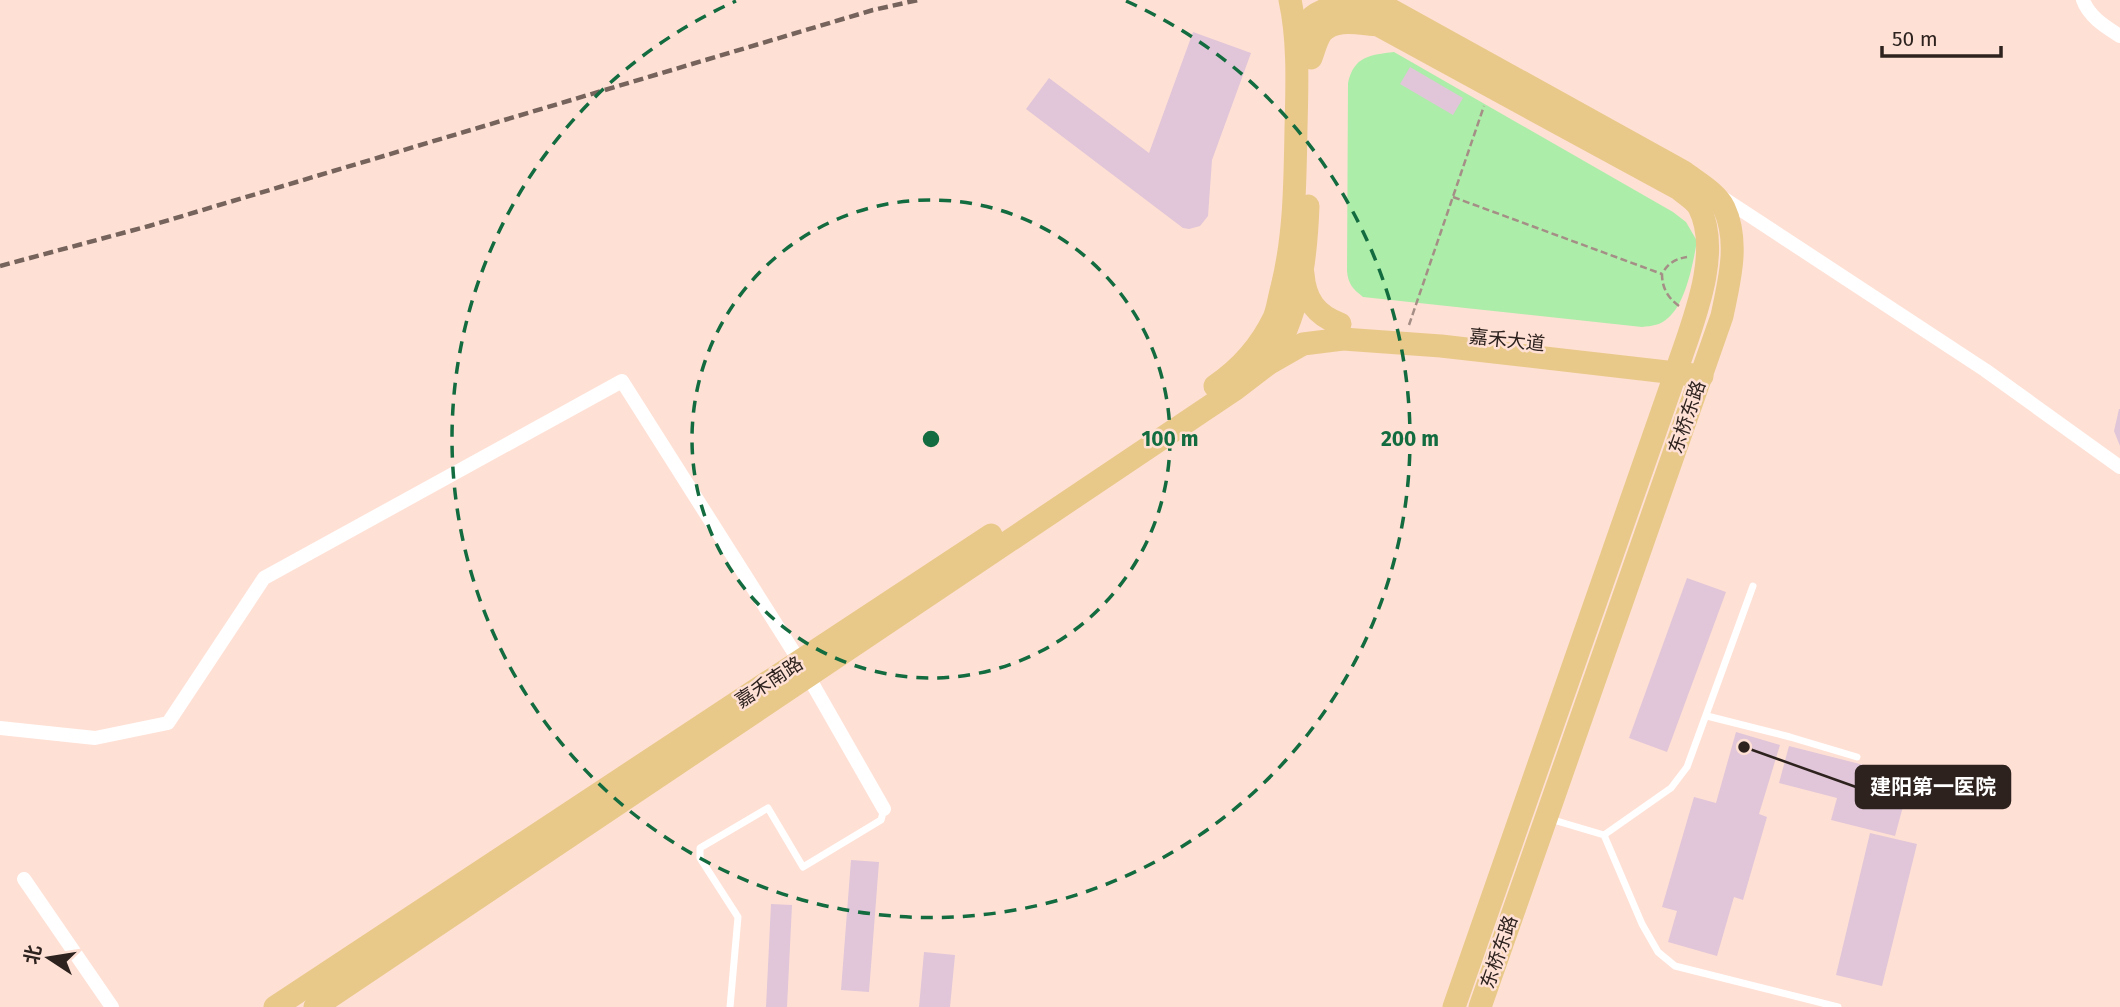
<svg xmlns="http://www.w3.org/2000/svg" width="2120" height="1007" font-family="'Fira Sans','Noto Sans SC',sans-serif">
	<style>
		.green { fill: #adedaa }
		.building { fill: #e0c6d8 }
		.lines { fill: none; stroke-linecap: round; stroke-linejoin: round }
		.path { stroke: #a48e86; stroke-width: 2.5; stroke-dasharray: 7 3.5; stroke-linecap: butt }
		.service { stroke: #fff; stroke-width: 7 }
		.minor { stroke: #fff; stroke-width: 14 }
		.primary { stroke: #e9c98a; stroke-width: 23 }
		.rail { stroke: #75635c; stroke-width: 4.5; stroke-dasharray: 10 5; stroke-linecap: butt }
		.ring { fill: none; stroke: #136c3f; stroke-width: 3.5; stroke-dasharray: 12 9 }
		.labels { text-anchor: middle; dominant-baseline: central; stroke-width: 5; stroke-linejoin: round; paint-order: stroke }
		.street-label { font-size: 19px; fill: #2d221e; stroke: #ffe0d5 }
		.centre { fill: #136c3f; stroke: #ffe0d5; stroke-width: 3.5 }
		.ring-label { font-size: 21px; text-anchor: middle; font-weight: bold; fill: #136c3f; stroke: #ffe0d5; stroke-width: 5; stroke-linejoin: round; paint-order: stroke }
		.leader { fill: none; stroke: #2d221e; stroke-width: 2.5 }
		.callout-dot { fill: #2d221e; stroke: #ffe0d5; stroke-width: 2.5 }
		.callout { fill: #2d221e; stroke: #2d221e; stroke-width: 2.5 }
		.callout-label { font-size: 21px; text-anchor: middle; font-weight: bold; fill: #fff }
	</style>
	<rect width="100%" height="100%" fill="#ffe0d5"/>
	<path class="green" d="M 1394,52 L 1673,212 L 1686,222 L 1697,241 C 1693,263 1686,303 1668,318 C 1661,325 1652,326 1642,327 L 1363,297 C 1353,289 1348,284 1347,271 L 1348,83 C 1354,56 1370,55 1394,52 Z"/>
	<g class="building">
		<path d="M 1193,32 L 1251,53 L 1212,160 L 1208,216 L 1200,226 L 1189,229 L 1183,228 L 1026,109 L 1049,78 L 1149,153 Z"/>
		<path d="M 1410,67 L 1463,98 L 1453,115 L 1400,84 Z"/>
		<path d="M 2119,409 L 2120,409 L 2120,446 L 2114,431 Z"/>
		<path d="M 1687,578 L 1726,592 L 1667,752 L 1629,738 Z"/>
		<path d="M 1736,732 L 1780,745 L 1759,814 L 1767,817 L 1743,900 L 1734,897 L 1717,956 L 1668,942 L 1677,911 L 1662,907 L 1694,797 L 1716,803 Z"/>
		<path d="M 1789,746 L 1911,777 L 1895,836 L 1831,820 L 1837,798 L 1779,783 Z"/>
		<path d="M 1870,833 L 1917,844 L 1882,986 L 1836,975 Z"/>
		<path d="M 851,860 L 879,862 L 869,992 L 841,990 Z"/>
		<path d="M 771,904 L 792,905 L 787,1007 L 766,1007 Z"/>
		<path d="M 924,952 L 955,955 L 950,1007 L 919,1007 Z"/>
	</g>
	<g class="lines">
		<g class="path">
			<path d="M 1453,197 L 1662,274"/>
			<path d="M 1679,306 C 1668,298 1662,288 1662,274 C 1668,263 1675,259 1687,257"/>
			<path d="M 1409,325 L 1484,106"/>
		</g>
		<g class="service">
			<path d="M 1707,716 L 1790,737 L 1857,757"/>
			<path d="M 1550,819 L 1604,835 L 1642,924 L 1658,952 L 1675,966 L 1838,1007"/>
			<path d="M 1604,835 L 1671,788 L 1687,767 L 1753,586"/>
			<path d="M 730,1007 L 738,917 L 700,858 L 700,848 L 768,808 L 803,867 L 881,820 L 884,809"/>
		</g>
		<g class="minor">
			<path d="M 2083,0 C 2089,17 2106,27 2120,36"/>
			<path d="M 1720,196 L 1985,370 L 2120,467"/>
			<path d="M 0,728 L 95,738 L 168,723 L 264,578 L 622,381 L 800,662 L 884,809"/>
			<path d="M 24,879 L 112,1007"/>
		</g>
		<g class="primary">
			<path d="M 1373,0 L 1684,172 C 1697,182 1717,193 1724,208 C 1740,242 1729,282 1722,316 L 1480,1007"/>
			<path d="M 1297,48 C 1299,41 1300,32 1303,27 C 1321,0 1359,5 1386,7"/>
			<path d="M 1311,58 C 1314,50 1317,38 1322,32 C 1336,17 1360,24 1378,25 L 1679,189 C 1685,194 1695,200 1699,207 C 1723,254 1691,326 1676,372 L 1454,1007"/>
			<path d="M 1303,274 C 1305,300 1316,315 1340,324"/>
			<path d="M 1268,364 C 1299,317 1306,261 1308,206"/>
			<path d="M 1215,386 C 1240,369 1261,345 1274,318 C 1278,309 1279,297 1282,287 C 1295,235 1295,181 1296,128 C 1297,86 1299,41 1290,0"/>
			<path d="M 275,1007 L 991,535"/>
			<path d="M 315,1007 L 1234,390 L 1268,364 L 1303,344 L 1343,339 L 1441,346 L 1702,376"/>
		</g>
		<path class="rail" d="M 0,266 L 149,226 L 873,10 L 918,0"/>
	</g>
	<g class="ring">
		<circle cx="931" cy="439" r="239"/>
		<path d="M1126 1A479 479 0 1 1 736 1"/>
	</g>
	<g class="labels">
		<g class="street-label">
			<text transform="translate(1507 340) rotate(6)">嘉禾大道</text>
			<text transform="translate(1687 417) rotate(-71)">东桥东路</text>
			<text transform="translate(769 682) rotate(-33)">嘉禾南路</text>
			<text transform="translate(1499 952) rotate(-71)">东桥东路</text>
		</g>
	</g>
	<circle cx="931" cy="439" r="10" class="centre"/>
	<g class="ring-label">
		<text x="1170" y="446">100 m</text>
		<text x="1410" y="446">200 m</text>
	</g>
	<path class="leader" d="M1744 747L1856 787"/>
	<circle class="callout-dot" cx="1744" cy="747" r="7"/>
	<rect class="callout" x="1856" y="766" width="154" height="42" rx="7"/>
	<g class="callout-label">
		<text x="1933" y="794">建阳第一医院</text>
	</g>
	<g transform="translate(49 958) rotate(282)" stroke="#ffe0d5" stroke-width="5" paint-order="stroke">
	<path d="M0-5L12 26L0 18L-12 26Z" fill="#2d221e"/>
	<text y="-10" font-size="19" font-weight="bold" text-anchor="middle" fill="#2d221e">北</text>
	</g>
	<path d="M1882 46v10h119v-10" fill="none" stroke="#2d221e" stroke-width="3.5"/>
	<text x="1892" y="46" font-size="21" fill="#2d221e" stroke="#ffe0d5" stroke-width="5" paint-order="stroke">50 m</text>
</svg>
